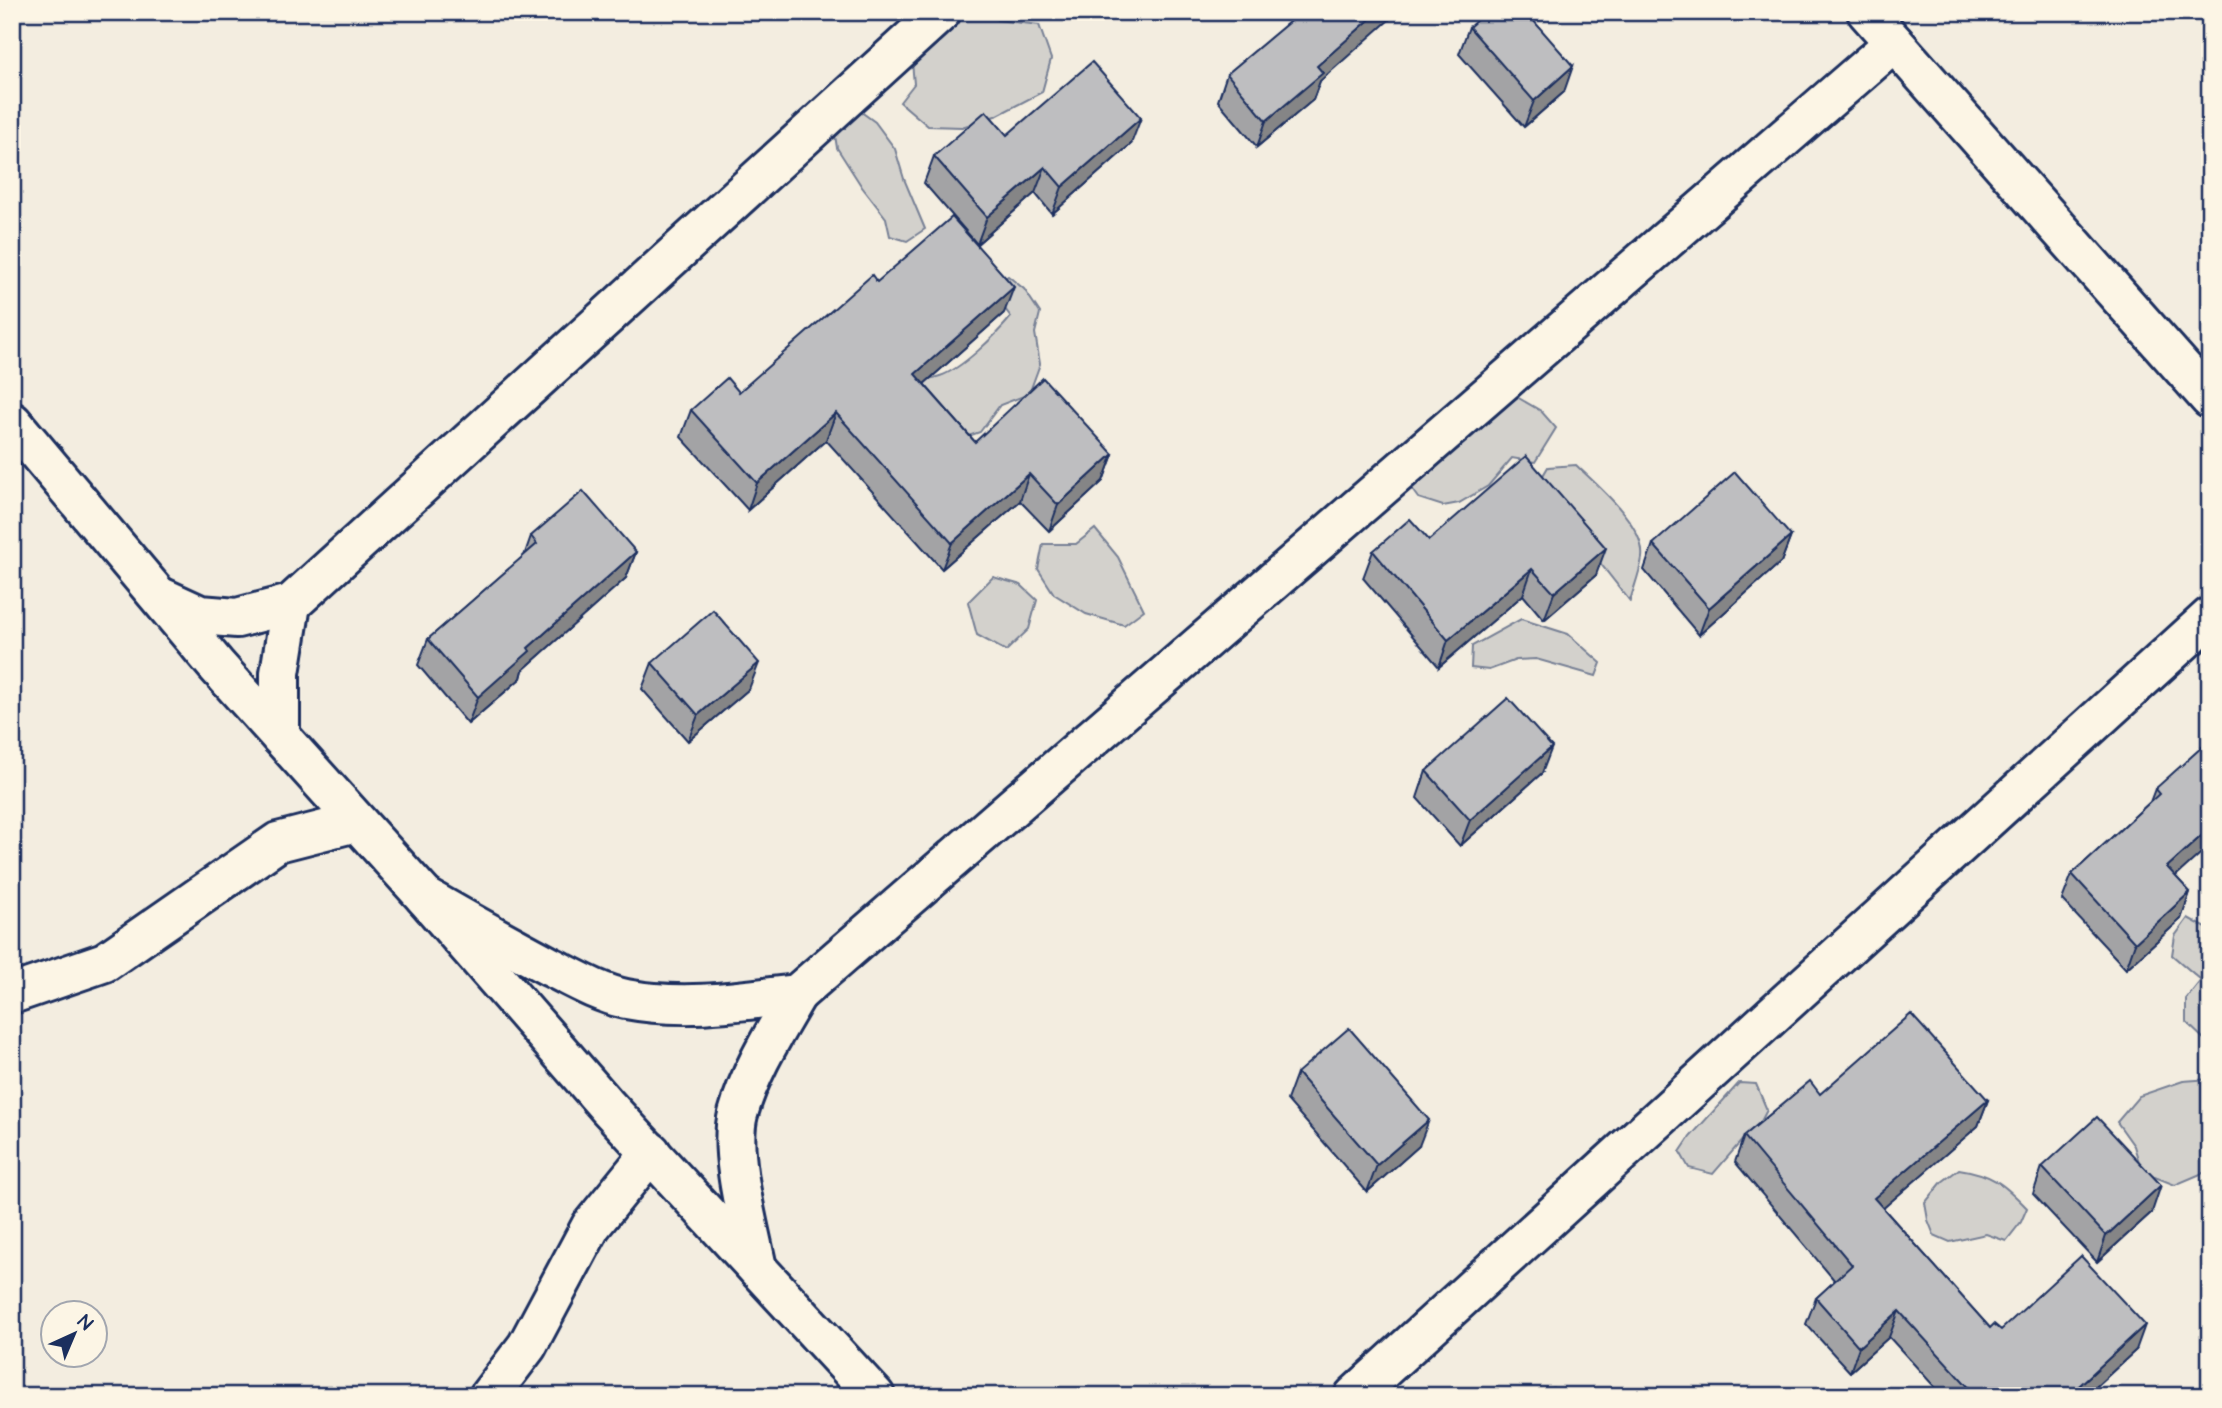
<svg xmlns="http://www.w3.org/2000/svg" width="2222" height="1408" font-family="'Architects Daughter',sans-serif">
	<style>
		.green { fill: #d3d1cc; stroke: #778095; stroke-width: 2 }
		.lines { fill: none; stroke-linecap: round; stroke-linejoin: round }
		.minor-casing { stroke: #1b2f5e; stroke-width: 44 }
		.minor { stroke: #fcf5e5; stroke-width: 38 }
		.wall { fill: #a3a3a5; stroke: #1b2f5e; stroke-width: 2 }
		.shaded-wall { fill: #858586; stroke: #1b2f5e; stroke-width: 2 }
		.building { fill: #bebec0; stroke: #1b2f5e; stroke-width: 2 }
	</style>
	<rect width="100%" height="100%" fill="#f3ede0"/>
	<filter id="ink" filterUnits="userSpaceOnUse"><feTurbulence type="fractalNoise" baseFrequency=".0143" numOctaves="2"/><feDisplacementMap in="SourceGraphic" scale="14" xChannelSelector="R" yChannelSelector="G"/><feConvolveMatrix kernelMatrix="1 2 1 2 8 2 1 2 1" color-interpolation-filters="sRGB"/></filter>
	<g filter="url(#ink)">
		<g class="green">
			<path d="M 957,12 L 992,12 L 997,20 L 1039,25 L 1051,59 L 1042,92 L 998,115 L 962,127 L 928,126 L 900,102 L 914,84 L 911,51 Z"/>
			<path d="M 853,106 L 875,122 L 895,149 L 904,179 L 925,229 L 907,241 L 890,236 L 886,218 L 862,187 L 837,148 L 834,129 Z"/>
			<path d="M 1008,276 L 1024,289 L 1040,313 L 1035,333 L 1040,364 L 1029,394 L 1000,405 L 980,432 L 960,439 L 902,383 C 914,381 928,380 940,376 C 962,369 996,335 1011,317 L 990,289 Z"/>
			<path d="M 1503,389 L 1541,411 L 1556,428 L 1535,462 L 1512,458 L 1488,486 L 1459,503 L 1443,506 L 1418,498 L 1405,480 Z"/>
			<path d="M 1576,465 C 1597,485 1646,526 1642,558 C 1640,572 1634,587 1630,601 L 1538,484 L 1548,467 Z"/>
			<path d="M 1095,529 L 1118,557 L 1144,610 L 1124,625 L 1086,614 L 1054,594 L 1038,569 L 1043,544 L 1076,544 Z"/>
			<path d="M 993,577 L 1021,585 L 1037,600 L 1029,629 L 1006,651 L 977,635 L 968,602 Z"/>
			<path d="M 1521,619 L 1568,634 L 1601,663 L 1596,676 L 1536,659 L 1516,660 L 1489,670 L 1471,668 L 1472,646 Z"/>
			<path d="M 2188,918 L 2210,930 L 2210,1042 L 2206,1041 L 2186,1022 L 2186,999 L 2201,980 L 2172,955 L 2175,936 Z"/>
			<path d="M 2210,1079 L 2210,1170 L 2175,1185 L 2142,1172 L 2134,1146 L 2117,1122 L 2139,1096 L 2183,1081 Z"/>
			<path d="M 1739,1083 L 1756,1084 L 1767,1110 L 1756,1131 L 1744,1138 L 1713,1174 L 1689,1168 L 1680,1152 L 1690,1137 Z"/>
			<path d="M 1959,1169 C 1992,1174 2004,1184 2027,1208 L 2021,1222 L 2006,1241 L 1986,1234 L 1950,1242 L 1934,1235 L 1928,1220 L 1925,1203 L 1942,1182 Z"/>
		</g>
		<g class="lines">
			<g class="minor-casing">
				<g id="minor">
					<path d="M 1867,12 L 2210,399"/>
					<path d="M 12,422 L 216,665 L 425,897 L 607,1106 L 875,1396"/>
					<path d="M 163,598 L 200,615 L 237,618 L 291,604 L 941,12"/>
					<path d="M 280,736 L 280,673 L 291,604"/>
					<path d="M 425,897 C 466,921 506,943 547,965 C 573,978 598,993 626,999 C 683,1010 740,1001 797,994 L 1894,43"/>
					<path d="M 12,994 L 105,962 L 278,842 L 356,822"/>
					<path d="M 757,1268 C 749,1228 728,1152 738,1114 C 750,1071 775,1032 797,994"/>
					<path d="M 489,1396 L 527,1346 L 591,1226 L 651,1152"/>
					<path d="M 1354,1396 L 2210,617"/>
				</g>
			</g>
			<use href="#minor" class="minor"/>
		</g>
		<g class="wall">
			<path d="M 1469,27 L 1564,92 L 1524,127 L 1459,54 Z"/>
			<path d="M 1227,74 L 1320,81 L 1313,100 L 1257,147 L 1218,101 Z"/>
			<path d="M 1007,135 L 1131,144 L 1052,214 L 1035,193 L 977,244 L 924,183 L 934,156 Z"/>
			<path d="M 1004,313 L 924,384 L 975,442 L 1113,454 L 1103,481 L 1049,531 L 1020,501 L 942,569 L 826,440 L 748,510 L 681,437 L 691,410 L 739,392 Z"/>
			<path d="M 531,536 L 636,552 L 626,578 L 523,670 L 521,678 L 468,724 L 418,665 L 428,639 L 524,556 Z"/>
			<path d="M 1791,536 L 1781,562 L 1699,635 L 1644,570 L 1653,544 Z"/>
			<path d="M 1429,540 L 1596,575 L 1544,620 L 1523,595 L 1439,667 L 1363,578 L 1373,551 Z"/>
			<path d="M 652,663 L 749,689 L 688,741 L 642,689 Z"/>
			<path d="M 2210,756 L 2175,876 L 2190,892 L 2181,919 L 2126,969 L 2062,900 L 2072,874 L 2150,802 L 2155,789 Z"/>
			<path d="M 1426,771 L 1542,773 L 1460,846 L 1417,798 Z"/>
			<path d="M 1297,1073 L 1419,1146 L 1367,1192 L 1287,1100 Z"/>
			<path d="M 1988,1100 L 1978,1126 L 1883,1208 L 1990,1328 L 2136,1350 L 2086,1396 L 1943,1396 L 1889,1337 L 1850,1372 L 1806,1324 L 1816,1298 L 1835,1281 L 1735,1162 L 1744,1136 Z"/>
			<path d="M 2042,1167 L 2152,1212 L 2097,1262 L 2033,1194 Z"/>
		</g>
		<g class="shaded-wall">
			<path d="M 1378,12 L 1398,12 L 1320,81 L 1313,100 L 1257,147 L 1266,121 L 1317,66 Z"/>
			<path d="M 1573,66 L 1564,92 L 1524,127 L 1534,101 Z"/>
			<path d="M 1141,118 L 1131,144 L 1052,214 L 1062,187 Z"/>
			<path d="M 1045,167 L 1035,193 L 977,244 L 987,217 Z"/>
			<path d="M 1014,287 L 1004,313 L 906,400 L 915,374 Z"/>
			<path d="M 836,413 L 826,440 L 748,510 L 757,483 Z"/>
			<path d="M 1113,454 L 1103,481 L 1049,531 L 1058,505 Z"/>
			<path d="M 1029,474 L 1020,501 L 942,569 L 952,543 Z"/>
			<path d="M 1791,536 L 1781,562 L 1699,635 L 1709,608 Z"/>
			<path d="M 1606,548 L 1596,575 L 1544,620 L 1554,593 Z"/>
			<path d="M 636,552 L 626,578 L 523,670 L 521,678 L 468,724 L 478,697 L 528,648 Z"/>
			<path d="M 1532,569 L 1523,595 L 1439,667 L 1448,640 Z"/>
			<path d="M 759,663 L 749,689 L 688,741 L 698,715 Z"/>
			<path d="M 1552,747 L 1542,773 L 1460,846 L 1470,820 Z"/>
			<path d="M 2210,828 L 2210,845 L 2157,893 L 2167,867 Z"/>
			<path d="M 2190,892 L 2181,919 L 2126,969 L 2135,943 Z"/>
			<path d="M 1988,1100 L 1978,1126 L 1865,1224 L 1874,1198 Z"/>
			<path d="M 1429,1120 L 1419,1146 L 1367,1192 L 1377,1165 Z"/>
			<path d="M 2161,1185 L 2152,1212 L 2097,1262 L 2106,1236 Z"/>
			<path d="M 1899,1311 L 1889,1337 L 1850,1372 L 1859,1347 Z"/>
			<path d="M 2145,1325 L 2136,1350 L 2086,1396 L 2068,1396 Z"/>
		</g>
		<g class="building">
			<path d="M 1301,12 L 1378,12 L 1317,66 L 1323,73 L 1266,121 L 1227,74 Z"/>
			<path d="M 1486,12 L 1526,12 L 1573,66 L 1534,101 L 1469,27 Z"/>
			<path d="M 1092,62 L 1141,118 L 1062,187 L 1045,167 L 987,217 L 934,156 L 986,111 L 1007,135 Z"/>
			<path d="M 952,217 L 1014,287 L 915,374 L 975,442 L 1043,378 L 1113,454 L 1058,505 L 1029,474 L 952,543 L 836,413 L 757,483 L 691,410 L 727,378 L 739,392 L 872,275 L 877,282 Z"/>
			<path d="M 1526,456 L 1606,548 L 1554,593 L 1532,569 L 1448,640 L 1373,551 L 1410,519 L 1429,540 Z"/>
			<path d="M 1735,472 L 1791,536 L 1709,608 L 1653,544 Z"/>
			<path d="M 583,491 L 636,552 L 528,648 L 530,651 L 478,697 L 428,639 L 537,544 L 531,536 Z"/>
			<path d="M 713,610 L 759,663 L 698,715 L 652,663 Z"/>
			<path d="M 1508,698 L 1552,747 L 1470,820 L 1426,771 Z"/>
			<path d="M 2202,747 L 2210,756 L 2210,828 L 2167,867 L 2190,892 L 2135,943 L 2072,874 L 2159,794 L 2155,789 Z"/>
			<path d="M 1911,1014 L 1988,1100 L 1874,1198 L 1990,1328 L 1994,1324 L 2001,1330 L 2081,1256 L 2145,1325 L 2068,1396 L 1971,1396 L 1974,1393 L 1899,1311 L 1859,1347 L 1816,1298 L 1852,1265 L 1744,1136 L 1810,1081 L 1820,1094 Z"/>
			<path d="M 1349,1028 L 1429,1120 L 1377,1165 L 1297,1073 Z"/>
			<path d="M 2097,1117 L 2161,1185 L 2106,1236 L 2042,1167 Z"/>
			<path d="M 1553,1388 L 1560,1396 L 1545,1396 Z"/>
		</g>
	</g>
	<rect width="2222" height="1408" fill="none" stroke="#fcf5e5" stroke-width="42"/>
	<rect x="21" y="21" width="2180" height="1366" fill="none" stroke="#1b2f5e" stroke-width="2.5" filter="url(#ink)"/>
	<g transform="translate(74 1334) rotate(44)"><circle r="33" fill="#fcf5e5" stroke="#a2a6af" stroke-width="2"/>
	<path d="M0-5L12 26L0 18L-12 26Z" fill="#1b2f5e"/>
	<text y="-10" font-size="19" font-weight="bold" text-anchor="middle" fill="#1b2f5e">N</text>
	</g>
</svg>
